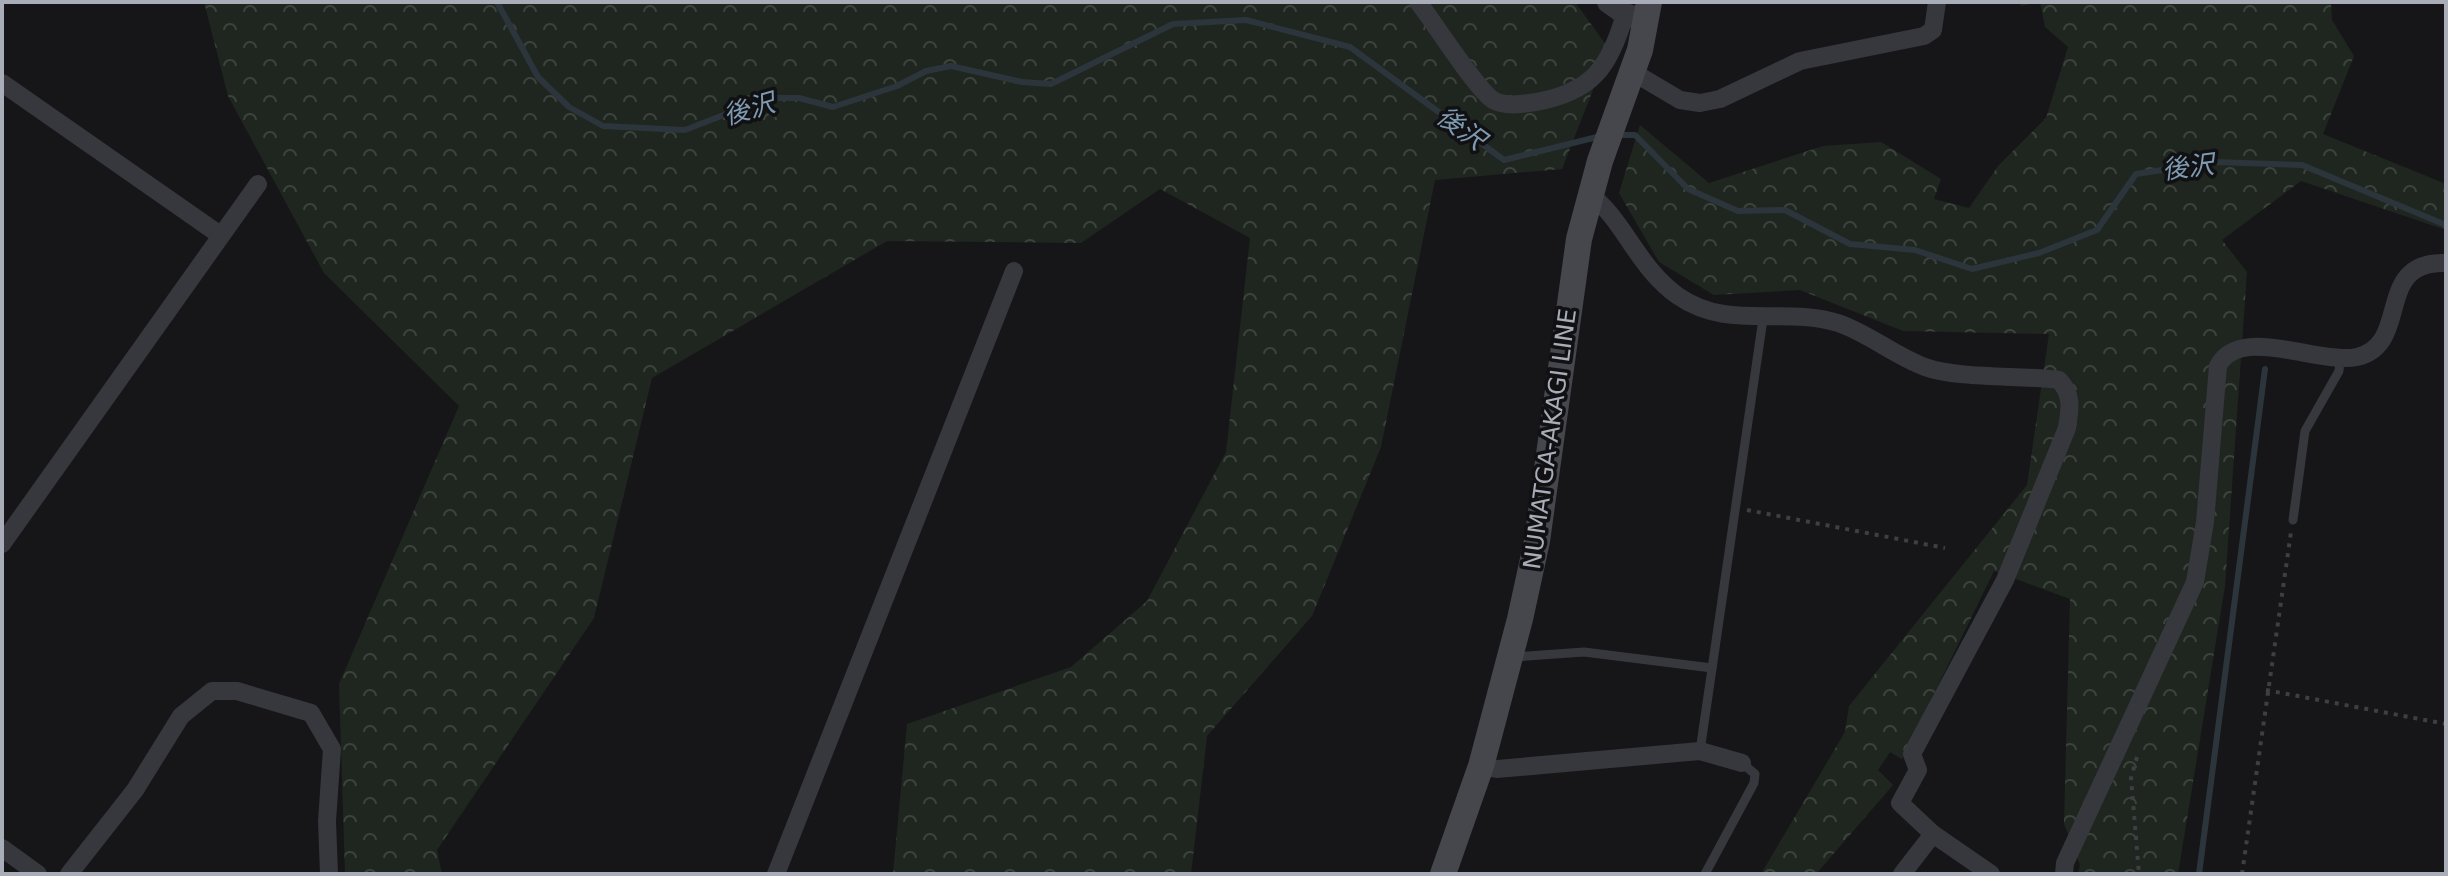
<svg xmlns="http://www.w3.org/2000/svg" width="2448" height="876" font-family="'DejaVu Sans','Noto Sans JP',sans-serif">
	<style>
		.forest { fill: url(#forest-crowns) }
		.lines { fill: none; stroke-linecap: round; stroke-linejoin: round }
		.stream { stroke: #2c353c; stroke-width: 6 }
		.path { stroke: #3d3f44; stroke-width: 4; stroke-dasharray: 4 6; stroke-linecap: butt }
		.service { stroke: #37383d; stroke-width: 9 }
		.minor { stroke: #37383d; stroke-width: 18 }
		.tertiary { stroke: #37383d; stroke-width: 22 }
		.secondary { stroke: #45474d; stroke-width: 26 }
		.labels { text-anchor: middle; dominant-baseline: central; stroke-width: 7; stroke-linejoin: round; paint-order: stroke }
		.street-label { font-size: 24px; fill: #a8adb8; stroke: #111113 }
		.water-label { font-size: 26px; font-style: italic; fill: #7f9bb3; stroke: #111113 }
	</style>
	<defs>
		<pattern id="forest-crowns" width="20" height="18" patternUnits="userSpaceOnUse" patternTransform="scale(2)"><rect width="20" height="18" fill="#1e261f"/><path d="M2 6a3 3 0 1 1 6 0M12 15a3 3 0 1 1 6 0" fill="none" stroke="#3c433d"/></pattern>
	</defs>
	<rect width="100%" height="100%" fill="#161618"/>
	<g class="forest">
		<path d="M 204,2 L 1575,2 L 1609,49 L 1562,169 L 1435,180 L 1381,447 L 1312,616 L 1207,736 L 1191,874 L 893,874 L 907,724 L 1071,667 L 1147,601 L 1226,452 L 1250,238 L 1160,189 L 1081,243 L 887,241 L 652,378 L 594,618 L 437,850 L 442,874 L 345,874 L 339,684 L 459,406 L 324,273 L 228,96 Z"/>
		<path d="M 2020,2 L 2331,2 L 2332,20 L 2354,56 L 2323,134 L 2446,184 L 2446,230 L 2301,181 L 2222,240 L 2247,272 L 2225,586 L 2178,874 L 2078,874 L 2080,865 L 2064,824 L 2070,599 L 1994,571 L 1902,759 L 1890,752 L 1878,770 L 1893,785 L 1816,874 L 1761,874 L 1845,732 L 1849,706 L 2027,485 L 2049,334 L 1903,331 L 1800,290 L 1714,295 L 1659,262 L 1619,193 L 1640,125 L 1709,183 L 1823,146 L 1881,142 L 1941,179 L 1934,199 L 1969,208 L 1998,166 L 2046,118 L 2068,47 L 2045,27 L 2040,2 L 2021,6 Z"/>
	</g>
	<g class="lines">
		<g class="stream">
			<path d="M 497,2 L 538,77 L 569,107 L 603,126 L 685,130 L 767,98 L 799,98 L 833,107 L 897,86 L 926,71 L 951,66 L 1022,82 L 1051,84 L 1173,24 L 1246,20 L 1350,47 L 1504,160 L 1601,136"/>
			<path d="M 1616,135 L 1635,135 L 1688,189 L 1738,211 L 1785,210 L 1850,244 L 1915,250 L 1972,269 L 2039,253 L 2097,230 L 2136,174 L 2215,162 L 2302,165 L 2446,225"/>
			<path d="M 2199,874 L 2265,369"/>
		</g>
		<g class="path">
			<path d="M 1747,510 L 1945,548"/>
			<path d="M 2266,690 L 2446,724"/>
			<path d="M 2137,757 L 2131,778 L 2139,874"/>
			<path d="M 2242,874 L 2291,532"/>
		</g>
		<g class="service">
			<path d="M 2293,520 L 2305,431 L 2339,371 L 2340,359"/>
			<path d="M 1514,657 L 1584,652 L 1712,668"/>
			<path d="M 1700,751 L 1763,319"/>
			<path d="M 1705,874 L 1754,783 L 1755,774 L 1742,763"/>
		</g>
		<g class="minor">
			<path d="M 1418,2 C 1434,22 1476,89 1493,100 C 1505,107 1523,104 1536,102 C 1592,92 1610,67 1625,14"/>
			<path d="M 1631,71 L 1680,100 L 1700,103 L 1720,99 L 1800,61 L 1924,36 L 1933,30 L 1937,2"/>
			<path d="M 2,83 L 220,235"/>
			<path d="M 1591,195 C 1625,222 1638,268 1678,296 C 1728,331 1784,306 1838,323 C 1868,333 1895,356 1925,367 C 1957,379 2022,375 2059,380 C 2073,395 2070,409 2067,428 L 2005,580 L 1912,754 L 1918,770 L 1900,803 L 1933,834 L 1991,874"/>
			<path d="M 2,544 L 258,184"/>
			<path d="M 1481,766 L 1497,769 L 1700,751 L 1742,763"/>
			<path d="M 2,848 L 38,874"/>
			<path d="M 69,874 L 135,790 L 181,716 L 212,691 L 237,691 L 311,713 L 332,749 L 327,821 L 329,874"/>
			<path d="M 776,874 L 1014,271"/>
			<path d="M 1902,874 L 1933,834"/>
			<path d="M 2064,874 L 2065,863 L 2195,582 L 2205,522 L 2218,366 C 2240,324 2318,365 2357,357 C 2412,345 2373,260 2446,263"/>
		</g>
		<path class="tertiary" d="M 1608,2 L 1625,14 L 1646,21"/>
		<path class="secondary" d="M 1443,874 L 1481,766 L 1520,619 L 1537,541 L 1579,239 L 1600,161 L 1640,50 L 1649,2"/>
	</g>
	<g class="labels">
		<g class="street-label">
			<text transform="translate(1550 439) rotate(-82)">NUMATGA-AKAGI LINE</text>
		</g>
		<g class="water-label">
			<text transform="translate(749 109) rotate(-16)">後沢</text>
			<text transform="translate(1461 128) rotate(36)">後沢</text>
			<text transform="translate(2188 167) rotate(-7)">後沢</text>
		</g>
	</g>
	<rect width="2448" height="876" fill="none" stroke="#a8adb8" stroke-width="8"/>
</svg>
